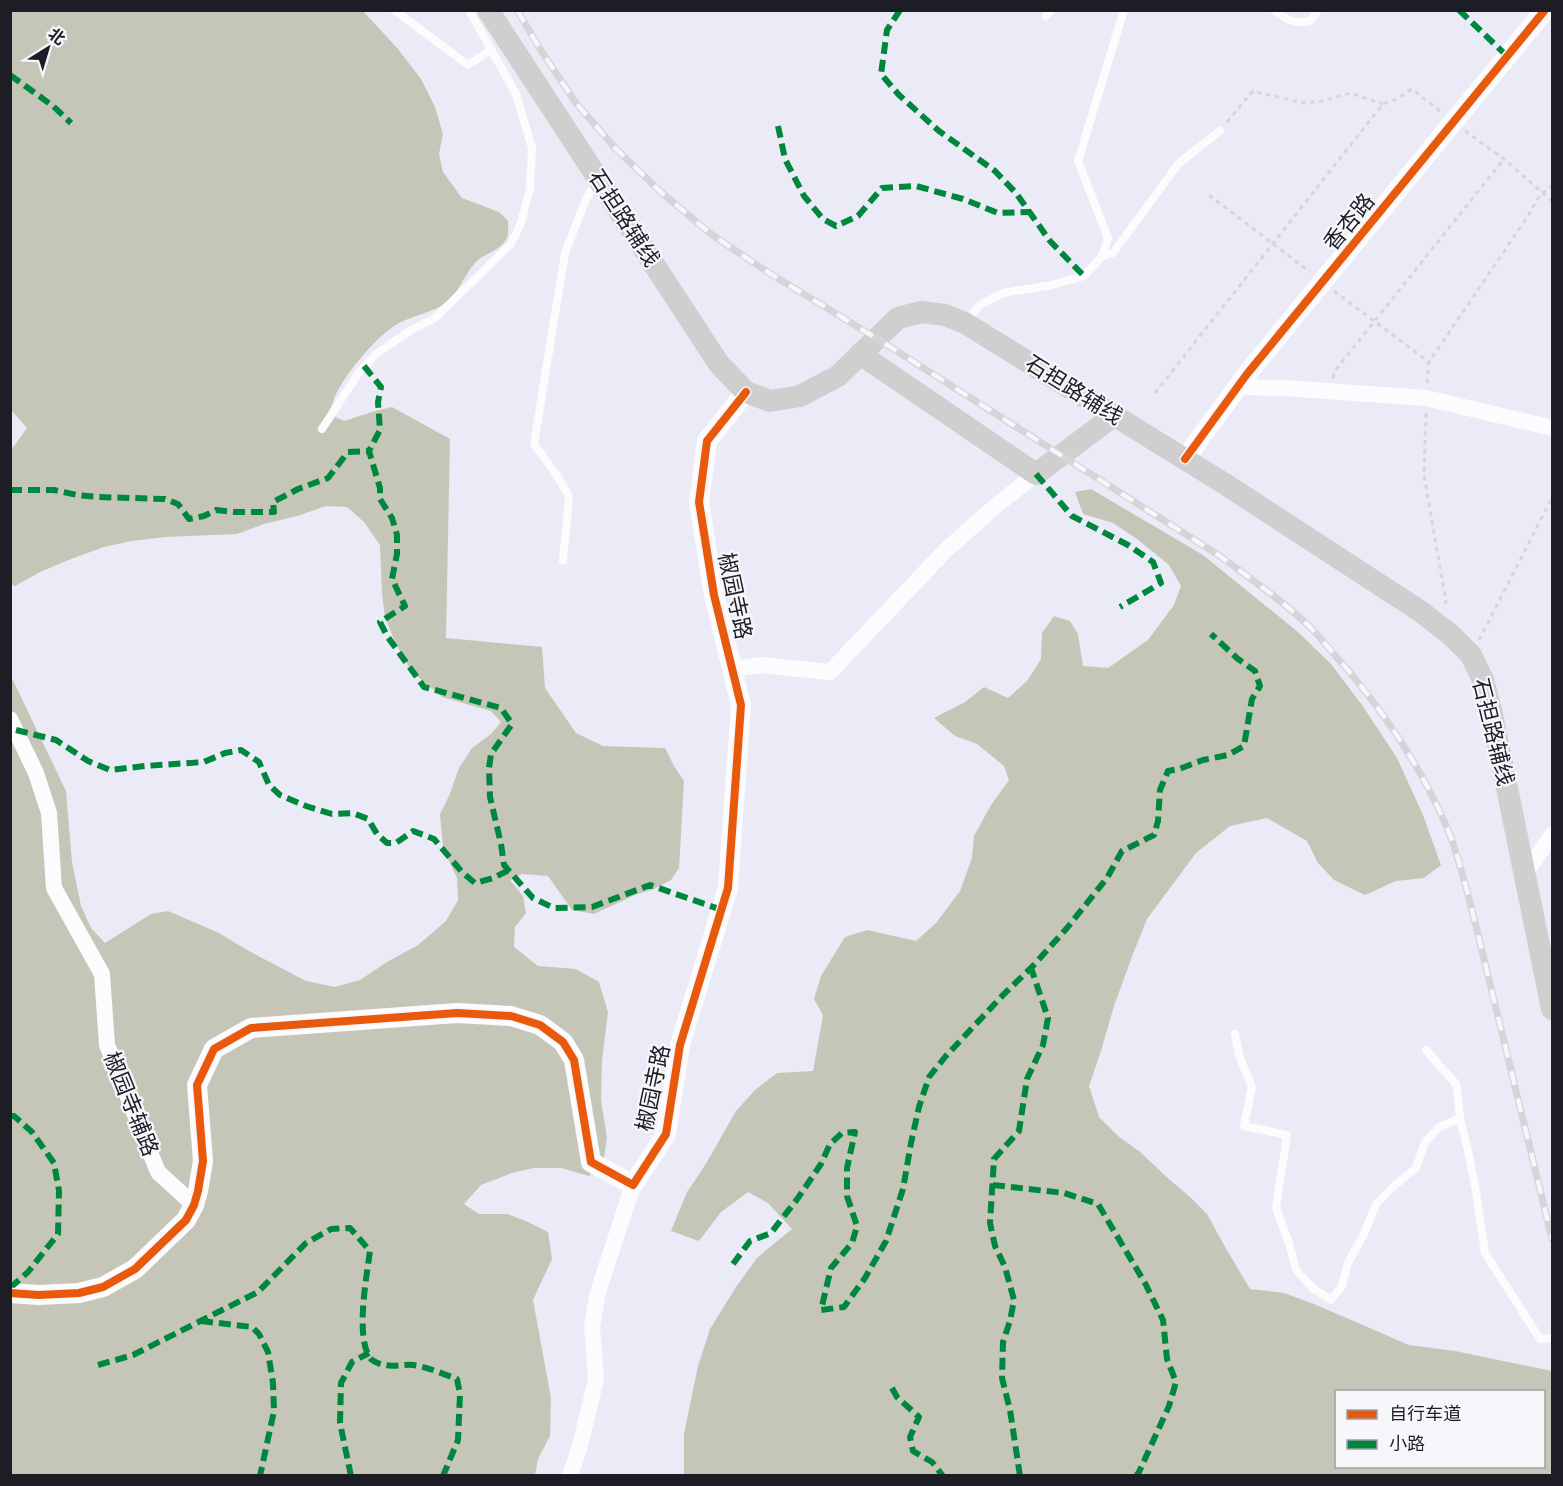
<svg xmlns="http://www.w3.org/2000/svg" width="1563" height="1486" font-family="Signika,'Noto Sans SC',sans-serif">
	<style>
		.forest { fill: #c6c6b8; fill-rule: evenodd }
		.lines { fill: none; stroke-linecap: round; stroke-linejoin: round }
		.path { stroke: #d6d6d9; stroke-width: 3; stroke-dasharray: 4.5 4.5; stroke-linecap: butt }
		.service { stroke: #fcfcfe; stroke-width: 8 }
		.minor { stroke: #fcfcfe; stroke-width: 16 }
		.tertiary { stroke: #fcfcfe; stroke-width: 20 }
		.secondary { stroke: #cfcfd0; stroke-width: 22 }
		.rail-casing { stroke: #d5d5d8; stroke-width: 7 }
		.rail { stroke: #f6f6fb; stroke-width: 4.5; stroke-dasharray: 14; stroke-linecap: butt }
		.quiet { stroke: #00873e; stroke-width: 6; stroke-dasharray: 12 6; stroke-linecap: butt }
		.cycleway-casing { stroke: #f6f6fb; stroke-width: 11 }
		.cycleway { stroke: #e8590c; stroke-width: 8 }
		.labels { text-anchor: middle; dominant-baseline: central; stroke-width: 4.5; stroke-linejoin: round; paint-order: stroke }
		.street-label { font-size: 22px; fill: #1d1d26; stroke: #f6f6fb }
	</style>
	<rect width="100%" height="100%" fill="#ebebf7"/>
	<g class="forest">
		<path d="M 11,11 L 363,11 L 398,49 L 421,79 L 435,107 L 443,134 L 439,154 L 443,172 L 462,198 L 499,212 L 508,221 C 508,226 509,233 507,238 C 500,251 488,252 478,260 C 464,273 461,292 444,304 C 428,315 406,316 390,329 C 371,343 345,375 335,396 C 333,402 331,408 329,414 L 344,421 L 375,411 L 392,407 L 450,439 L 446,638 L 542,647 L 545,688 L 576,733 L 603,746 L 665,748 L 674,766 L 684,781 L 679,868 L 671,880 L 654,889 L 635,895 L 594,914 L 572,910 L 548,876 L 522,874 L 510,880 L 523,896 L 526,913 L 515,927 L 514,947 L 538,966 L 576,969 L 599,982 L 608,1012 L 602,1061 L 601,1100 L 607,1138 L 604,1158 L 589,1176 L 561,1168 L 534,1168 L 512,1173 L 481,1185 L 464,1204 L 479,1214 L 507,1214 L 526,1221 L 548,1232 L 552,1259 L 533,1300 L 551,1398 L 550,1436 L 538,1459 L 535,1475 L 11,1475 L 10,674 L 66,791 L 72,862 L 81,906 L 91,928 L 105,943 L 151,914 L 168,911 L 219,933 L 247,950 L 306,981 L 335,987 L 360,980 L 387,962 L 418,945 L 446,921 L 458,900 L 457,878 L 443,848 L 440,814 L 449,796 L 459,768 L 472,748 L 491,734 L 501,722 L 491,711 L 442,697 L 411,671 L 395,642 L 385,617 L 382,593 L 380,545 L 364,522 L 347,507 L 326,506 L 297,516 L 264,524 L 237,534 L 166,537 L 131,541 L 104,547 L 71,559 L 40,572 L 15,586 L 11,584 L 11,450 L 27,428 L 10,409 Z"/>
		<path d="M 1091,489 L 1203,555 L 1298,632 L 1331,664 L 1362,705 L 1397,758 L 1423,815 L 1441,865 L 1424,878 L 1396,881 L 1365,895 L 1334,880 L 1318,863 L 1307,841 L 1267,818 L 1230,826 L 1196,853 L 1147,919 L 1133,954 L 1114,1006 L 1101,1051 L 1089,1086 L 1099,1117 L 1118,1136 L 1140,1152 L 1170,1180 L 1190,1197 L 1207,1214 L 1224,1245 L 1250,1289 L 1284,1293 L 1314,1304 L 1409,1345 L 1455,1351 L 1552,1371 L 1552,1475 L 684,1475 L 684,1434 L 698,1366 L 710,1329 L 736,1287 L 757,1258 L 792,1229 L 768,1203 L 748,1192 L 721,1212 L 699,1241 L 671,1231 L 687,1192 L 704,1167 L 736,1111 L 755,1090 L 777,1073 L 813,1071 L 823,1015 L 814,999 L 821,976 L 845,937 L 867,930 L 916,941 L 936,923 L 960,891 L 972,858 L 974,836 L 991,805 L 1009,780 L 1004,766 L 977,744 L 955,736 L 934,718 L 965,702 L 984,687 L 1008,698 L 1027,681 L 1041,659 L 1042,633 L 1054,616 L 1070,621 L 1078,634 L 1083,666 L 1108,668 L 1148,640 L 1174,605 L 1181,586 L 1169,565 L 1137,539 L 1113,523 L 1083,514 L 1075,492 ZM 1336,1392 L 1544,1392 L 1544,1466 L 1336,1466 Z"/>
	</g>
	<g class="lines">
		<g class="path">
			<path d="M 1227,122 L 1253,91 L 1303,103 L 1322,101 L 1350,93 L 1383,104"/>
			<path d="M 1465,131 L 1504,159 L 1552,201"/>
			<path d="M 1209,195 L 1310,272"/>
			<path d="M 1334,291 L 1429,362"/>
			<path d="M 1333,378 L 1334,372 L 1504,159"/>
			<path d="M 1427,383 L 1429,362 L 1528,216 L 1541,193 L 1549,190 L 1552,185"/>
			<path d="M 1155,393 L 1383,104 L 1397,99 L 1412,89 L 1441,112"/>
			<path d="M 1426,413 L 1424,476 L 1446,601 L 1444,608"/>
			<path d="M 1479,640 L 1552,498"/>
		</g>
		<g class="service">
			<path d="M 394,10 L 468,65 L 491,50"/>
			<path d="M 1274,10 C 1287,20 1293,24 1310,21 L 1318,10"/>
			<path d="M 1046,16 L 1052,10"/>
			<path d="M 1102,256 L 1113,253 L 1179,163 L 1220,131"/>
			<path d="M 965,322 L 980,305 L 1003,293 L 1052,285 L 1084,276 L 1102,256 L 1108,238 L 1078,161 L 1124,10"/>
			<path d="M 322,429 L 360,371 L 376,354 L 411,330 L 435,318 L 511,244 L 521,223 L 530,188 L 532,148 L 516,94 L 469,10"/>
			<path d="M 563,561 L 569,496 L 556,474 L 534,444 L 565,253 L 586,199 L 596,182"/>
			<path d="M 1235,1034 L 1239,1055 L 1252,1087 L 1244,1126 L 1287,1135 L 1276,1208 L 1289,1243 L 1296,1270 L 1314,1289 L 1331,1300 L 1342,1286 L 1348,1263 L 1364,1234 L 1376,1204 L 1394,1186 L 1416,1168 L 1425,1142 L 1438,1128 L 1460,1118"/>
			<path d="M 1426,1050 L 1456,1084 L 1461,1124 L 1467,1146 L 1476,1191 L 1485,1253 L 1540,1339 L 1552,1338"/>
		</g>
		<g class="minor">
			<path d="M 1237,387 L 1284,388 L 1426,398 L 1552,428"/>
			<path d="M 733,669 L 761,665 L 830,672 L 947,549 L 998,504 L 1036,474"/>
			<path d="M 10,719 L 36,773 L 49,813 L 54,888 L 102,974 L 107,1045 L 158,1172 L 194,1205"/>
			<path d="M 1525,874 L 1552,835"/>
			<path d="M 570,1476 L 580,1446 L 596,1379 L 592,1326 L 598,1292 L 633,1185"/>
		</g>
		<g class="tertiary">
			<path d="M 1185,459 L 1247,374 L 1545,10"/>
			<path d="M 10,1293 L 39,1295 L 79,1293 L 103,1287 L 135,1269 L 186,1220 L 194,1205 L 198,1191 L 203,1161 L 197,1085 L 214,1049 L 251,1028 L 457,1013 L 511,1016 L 540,1025 L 563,1042 L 574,1060 L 591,1162 L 633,1185 L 666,1134 L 680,1045 L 728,888 L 741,705 L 714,595 L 699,502 L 707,441 L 746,392"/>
		</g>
		<g class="secondary">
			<path d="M 488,10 L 719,364 L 746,392 L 770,401 L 800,396 L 838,376 L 898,318 L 921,312 L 945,315 L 965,323 L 1225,484 L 1420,611 L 1451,635 L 1471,655 L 1483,680 L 1492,714 L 1552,1009"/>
			<path d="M 860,354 L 1036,474 L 1115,415"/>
		</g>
		<g class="rail-casing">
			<path id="rail" d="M 517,10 L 540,49 L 576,103 L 615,148 L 662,193 L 711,234 L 766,271 L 876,338 L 1220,556 C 1251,579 1283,601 1310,627 C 1319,636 1326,645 1334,654 C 1381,707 1421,766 1448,830 C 1460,860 1467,892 1475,922 L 1552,1239"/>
		</g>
		<use href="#rail" class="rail"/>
		<g class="quiet">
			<path d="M 900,10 L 887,30 L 881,74 L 899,95 L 939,131 L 995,171 L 1016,193 L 1050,241 L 1084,276"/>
			<path d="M 1459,10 L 1508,57"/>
			<path d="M 10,75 L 53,106 L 71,123"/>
			<path d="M 778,126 L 785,159 L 804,196 L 823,219 L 836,226 L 858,216 L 882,188 L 916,186 L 963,199 L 998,213 L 1030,212"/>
			<path d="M 364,366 L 381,387 L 378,402 L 380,430 L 369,451 L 380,488 L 380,499 L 392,518 L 397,535 L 397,554 L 392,579 L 405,606 L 380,622 L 387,636 L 424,687 L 501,708 L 512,724 L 491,754 L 489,768 L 490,797 L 501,844 L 504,865 L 533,898 L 554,908 L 592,907 L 650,885 L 722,910"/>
			<path d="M 1036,474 L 1072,516 L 1128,545 L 1153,562 L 1161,583 L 1120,607"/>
			<path d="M 10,490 L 54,490 L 77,495 L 98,497 L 165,499 L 178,504 L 189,519 L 204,516 L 216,510 L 235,512 L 274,512 L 273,502 L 298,489 L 328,478 L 348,452 L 369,451"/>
			<path d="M 16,730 L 56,740 L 88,761 L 110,770 L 145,766 L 204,762 L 225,753 L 241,750 L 259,762 L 269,785 L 280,795 L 306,806 L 332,814 L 353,813 L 368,819 L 377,834 L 387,843 L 396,843 L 413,831 L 434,839 L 462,872 L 475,883 L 493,878 L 509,870"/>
			<path d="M 10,1116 L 14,1116 L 32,1132 L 54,1163 L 59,1191 L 58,1234 L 28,1272 L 10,1288"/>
			<path d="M 993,1185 L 1064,1193 L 1098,1204 L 1145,1283 L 1163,1320 L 1167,1359 L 1176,1382 L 1169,1406 L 1139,1472 L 1136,1476"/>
			<path d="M 733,1264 L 750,1241 L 771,1233 L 798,1198 L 821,1164 L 830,1144 L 842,1133 L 855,1132 L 847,1168 L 847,1196 L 857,1226 L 852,1243 L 831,1268 L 821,1310 L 844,1307 L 865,1278 L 886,1241 L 903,1189 L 911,1143 L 919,1107 L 929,1077 L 945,1057 L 1004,994 L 1031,968 L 1067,928 L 1107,878 L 1122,851 L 1154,835 L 1158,821 L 1160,790 L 1168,771 L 1179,769 L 1203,760 L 1228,755 L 1244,746 L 1252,699 L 1260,686 L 1255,671 L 1238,659 L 1211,634"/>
			<path d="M 201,1321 L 252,1327 L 259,1334 L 268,1352 L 273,1383 L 274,1411 L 260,1476"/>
			<path d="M 98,1365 L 133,1355 L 258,1292 L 306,1243 L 331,1229 L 350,1228 L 370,1251 C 367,1274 354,1342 372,1360 C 375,1362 382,1365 385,1365 C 394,1367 404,1364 413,1365 C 428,1367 443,1374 457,1379 L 460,1394 L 458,1440 L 443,1476"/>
			<path d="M 892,1388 L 897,1397 L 919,1417 L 910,1437 L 913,1451 L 932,1462 L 943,1476"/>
			<path d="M 351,1476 L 340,1423 L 341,1383 L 352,1362 L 369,1353"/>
			<path d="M 1020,1476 L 1010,1410 L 1002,1378 L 1003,1342 L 1010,1321 L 1014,1300 L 1005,1267 L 995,1246 L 990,1223 L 994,1159 L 1019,1131 L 1027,1079 L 1043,1045 L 1048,1018 L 1031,968"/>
		</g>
		<g class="cycleway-casing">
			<g id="cycleway">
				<path d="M 1185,459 L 1247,374 L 1545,10"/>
				<path d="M 10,1293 L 39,1295 L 79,1293 L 103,1287 L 135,1269 L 186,1220 L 194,1205 L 198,1191 L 203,1161 L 197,1085 L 214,1049 L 251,1028 L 457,1013 L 511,1016 L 540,1025 L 563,1042 L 574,1060 L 591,1162 L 633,1185 L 666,1134 L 680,1045 L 728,888 L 741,705 L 714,595 L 699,502 L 707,441 L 746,392"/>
			</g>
		</g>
		<use href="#cycleway" class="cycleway"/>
	</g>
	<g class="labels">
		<g class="street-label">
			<text transform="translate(624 218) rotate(57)">石担路辅线</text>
			<text transform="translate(1349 222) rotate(-51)">香杏路</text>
			<text transform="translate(1074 390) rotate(32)">石担路辅线</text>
			<text transform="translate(735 596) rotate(78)">椒园寺路</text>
			<text transform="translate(1493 732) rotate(76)">石担路辅线</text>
			<text transform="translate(653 1088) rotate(-78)">椒园寺路</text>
			<text transform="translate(131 1104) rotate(68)">椒园寺辅路</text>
		</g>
	</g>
	<rect width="1563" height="1486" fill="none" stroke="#1d1d26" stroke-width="24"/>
	<rect x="1335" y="1390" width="210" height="78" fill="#f6f6fb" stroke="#9f9fa6" stroke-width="1.5"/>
	<rect x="1347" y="1410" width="30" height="9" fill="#e8590c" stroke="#9f9fa6" stroke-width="1.5"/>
	<text x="1389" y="1420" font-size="18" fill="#1d1d26">自行车道</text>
	<rect x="1347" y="1440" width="30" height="9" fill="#00873e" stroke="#9f9fa6" stroke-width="1.5"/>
	<text x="1389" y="1450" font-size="18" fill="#1d1d26">小路</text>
	<g transform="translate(48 48) rotate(37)" stroke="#f6f6fb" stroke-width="4.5" paint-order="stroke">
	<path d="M0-4.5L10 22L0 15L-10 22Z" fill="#1d1d26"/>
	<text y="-9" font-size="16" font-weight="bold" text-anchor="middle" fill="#1d1d26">北</text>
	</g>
</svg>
